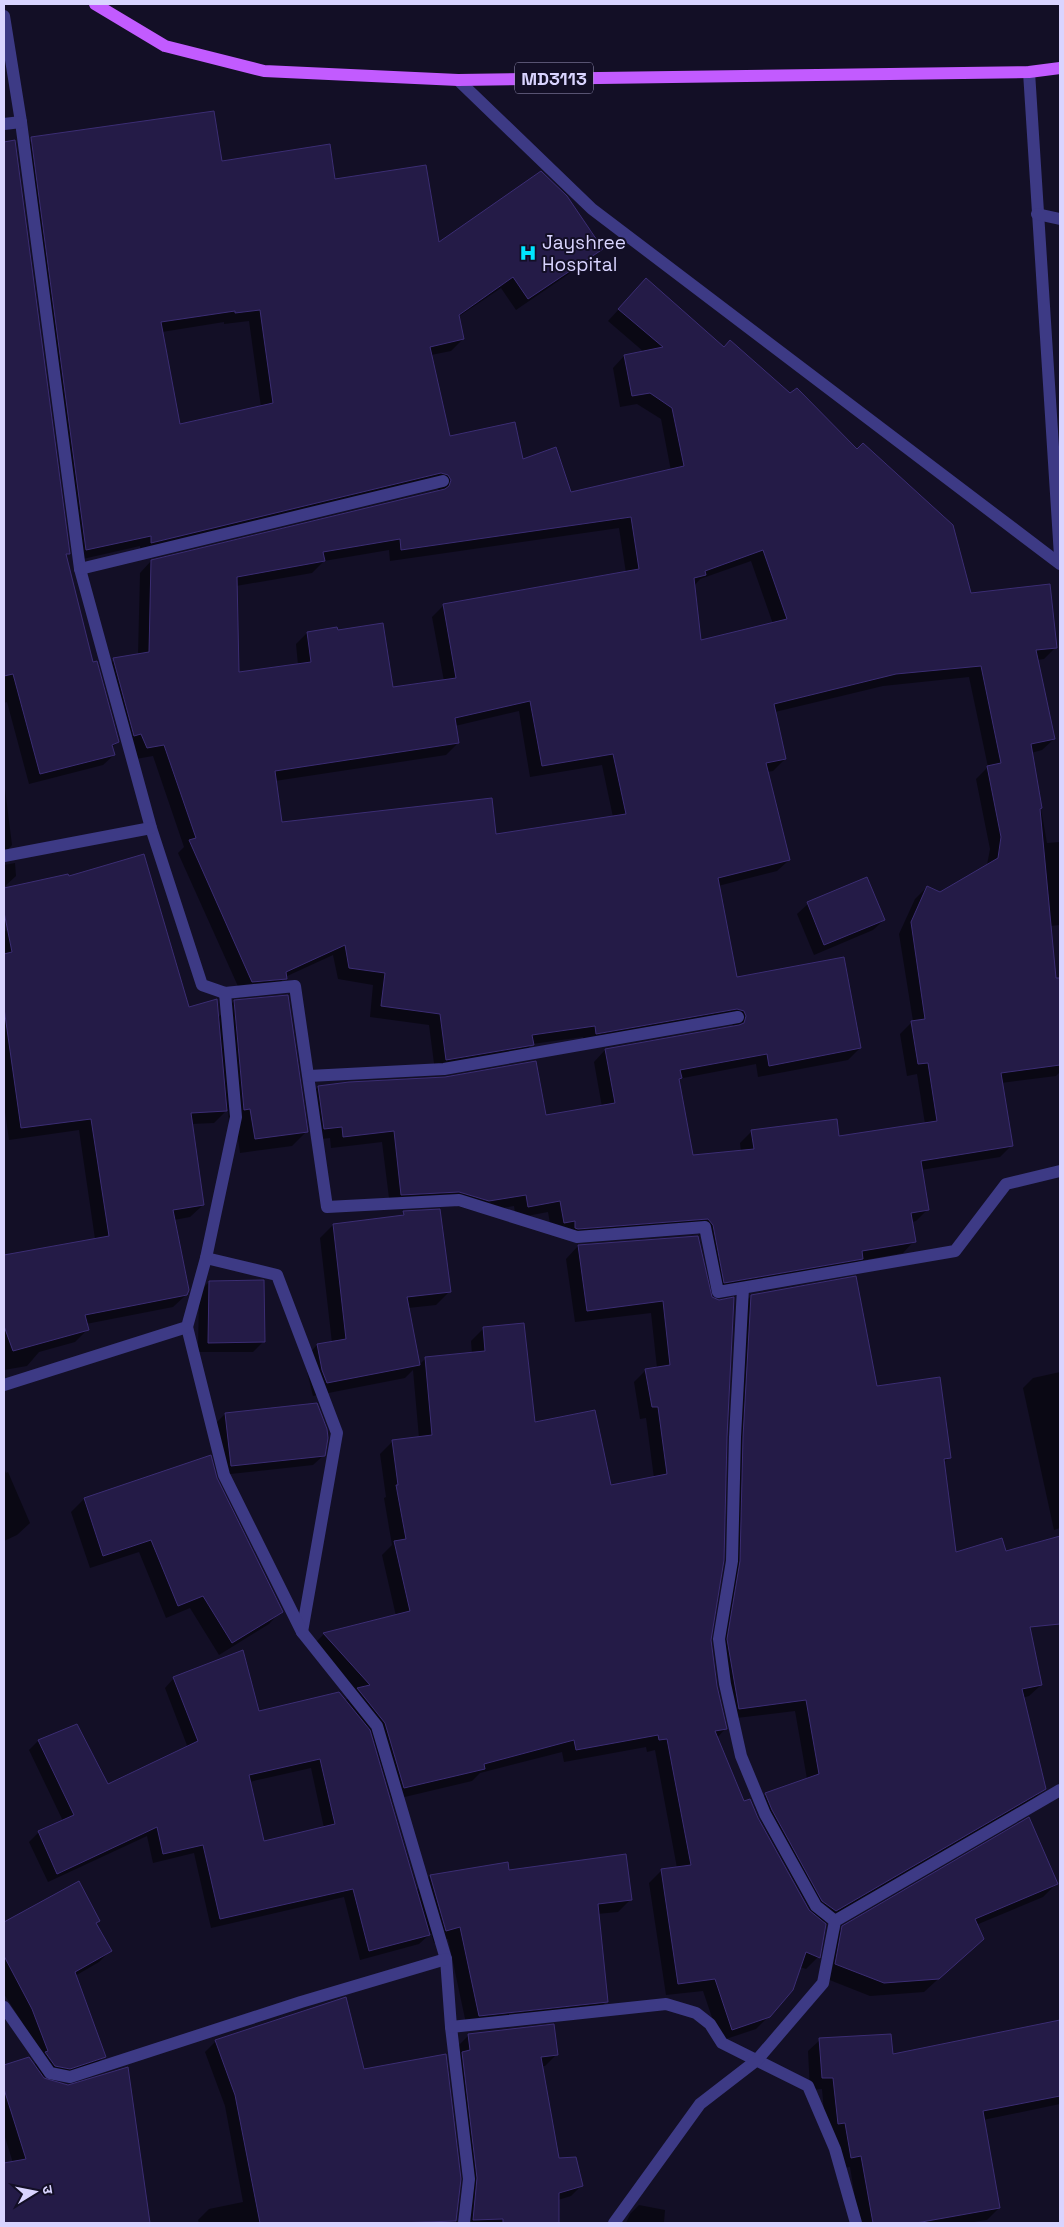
<svg xmlns="http://www.w3.org/2000/svg" width="1064" height="2227" font-family="'Space Grotesk','Noto Sans Devanagari',sans-serif">
	<style>
		.shadow { fill: #0007; fill-rule: evenodd }
		.building { fill: #241b47; stroke: #3b2d73; fill-rule: evenodd }
		.lines { fill: none; stroke-linecap: round; stroke-linejoin: round }
		.minor { stroke: #3d3a85; stroke-width: 12 }
		.major { stroke: #c25bff; stroke-width: 12 }
		.labels { text-anchor: middle; dominant-baseline: central; stroke-width: 4; stroke-linejoin: round; paint-order: stroke }
		.shield { fill: #130f26; stroke: #9e99be; stroke-width: 1 }
		.shield-label { font-size: 18px; font-weight: bold; fill: #d9d4ff }
		.poi-label { font-size: 19px; fill: #d9d4ff; stroke: #130f26; text-anchor: start }
	</style>
	<rect width="100%" height="100%" fill="#130f26"/>
	<g class="shadow">
		<path d="M 32,140 L 221,162 L 334,180 L 438,244 L 601,248 L 589,260 L 516,310 L 501,288 L 458,317 L 463,339 L 451,351 L 431,355 L 449,438 L 522,460 L 570,493 L 671,471 L 661,419 L 637,404 L 620,407 L 613,368 L 624,356 L 644,352 L 608,321 L 646,280 L 970,594 L 1056,647 L 1044,659 L 1037,660 L 1054,739 L 1042,750 L 1031,753 L 1047,843 L 1060,842 L 1060,925 L 1050,926 L 1055,980 L 1058,979 L 1060,1001 L 1060,1072 L 1056,1076 L 1001,1083 L 1011,1146 L 1000,1157 L 921,1170 L 928,1209 L 916,1221 L 912,1222 L 914,1241 L 903,1253 L 859,1261 L 850,1270 L 713,1294 L 702,1237 L 696,1231 L 552,1234 L 548,1212 L 516,1218 L 514,1206 L 477,1212 L 447,1203 L 390,1206 L 382,1142 L 331,1148 L 330,1138 L 313,1140 L 307,1099 L 318,1087 L 545,1117 L 602,1107 L 594,1062 L 605,1050 L 735,1027 L 729,1021 L 585,1045 L 583,1037 L 532,1044 L 521,1056 L 435,1071 L 429,1025 L 370,1017 L 373,985 L 338,979 L 333,955 L 285,977 L 274,990 L 241,993 L 178,853 L 184,847 L 153,756 L 136,759 L 102,671 L 114,660 L 138,655 L 140,573 L 151,561 L 440,491 L 434,485 L 140,554 L 140,546 L 74,561 L 20,152 ZM 249,321 L 261,407 L 179,425 L 162,332 L 224,322 L 224,324 ZM 619,528 L 626,573 L 444,605 L 432,617 L 444,681 L 392,689 L 307,633 L 296,644 L 298,665 L 237,673 L 236,586 L 312,573 L 324,561 L 389,550 L 390,561 ZM 751,561 L 773,624 L 700,641 L 694,586 L 700,579 ZM 969,677 L 988,767 L 976,779 L 990,849 L 987,865 L 941,893 L 927,887 L 915,899 L 899,934 L 913,1021 L 900,1034 L 907,1076 L 917,1074 L 925,1124 L 838,1138 L 752,1131 L 740,1143 L 741,1152 L 692,1157 L 678,1079 L 756,1064 L 758,1077 L 848,1060 L 860,1048 L 736,978 L 718,886 L 777,871 L 789,860 L 767,772 L 773,771 L 785,759 L 775,712 L 883,686 ZM 519,711 L 530,777 L 602,765 L 613,817 L 495,836 L 280,823 L 275,781 L 446,755 L 458,743 L 455,726 Z"/>
		<path d="M 14,142 L 68,553 L 65,556 L 92,663 L 118,742 L 111,748 L 114,755 L 103,765 L 29,784 L 7,702 L 4,703 L 4,487 L 17,485 L 4,482 L 4,143 Z"/>
		<path d="M 4,781 L 12,845 L 4,854 Z"/>
		<path d="M 15,863 L 16,876 L 4,887 L 4,865 Z"/>
		<path d="M 866,879 L 884,920 L 873,930 L 814,955 L 797,914 L 808,904 Z"/>
		<path d="M 63,918 L 188,1008 L 218,1018 L 234,1001 L 307,1131 L 292,1146 L 240,1153 L 236,1124 L 229,1124 L 228,1109 L 214,1123 L 191,1124 L 203,1205 L 190,1217 L 174,1220 L 186,1295 L 173,1307 L 86,1324 L 88,1329 L 75,1342 L 39,1352 L 27,1366 L 4,1370 L 4,1306 L 32,1301 L 95,1239 L 79,1130 L 9,1140 L 4,1105 L 4,931 Z"/>
		<path d="M 404,1212 L 450,1291 L 436,1305 L 408,1308 L 419,1365 L 426,1358 L 472,1354 L 471,1341 L 483,1329 L 522,1324 L 534,1424 L 610,1487 L 654,1478 L 646,1418 L 640,1419 L 634,1382 L 646,1370 L 657,1368 L 651,1313 L 575,1322 L 566,1259 L 578,1246 L 697,1237 L 710,1640 L 716,1686 L 725,1729 L 717,1738 L 744,1803 L 757,1818 L 808,1911 L 813,1915 L 762,1822 L 755,1806 L 766,1794 L 807,1779 L 795,1711 L 728,1719 L 717,1651 L 730,1573 L 740,1307 L 751,1296 L 876,1388 L 949,1457 L 943,1464 L 955,1554 L 1005,1552 L 1060,1538 L 1060,1595 L 1030,1603 L 1029,1627 L 1041,1685 L 1029,1696 L 1022,1698 L 1044,1789 L 1033,1800 L 822,1923 L 818,1957 L 806,1969 L 800,1967 L 769,2016 L 756,2029 L 720,2041 L 703,1991 L 666,1995 L 649,1883 L 662,1870 L 677,1868 L 655,1750 L 647,1752 L 646,1747 L 564,1762 L 562,1752 L 480,1773 L 472,1781 L 392,1800 L 371,1730 L 369,1731 L 416,1891 L 430,1876 L 507,1864 L 508,1871 L 631,1899 L 618,1912 L 597,1914 L 606,2002 L 594,2014 L 467,2028 L 448,1939 L 434,1943 L 431,1933 L 419,1944 L 360,1960 L 344,1897 L 211,1928 L 194,1853 L 153,1863 L 147,1836 L 48,1882 L 29,1842 L 39,1832 L 63,1821 L 29,1750 L 38,1741 L 108,1786 L 188,1748 L 165,1688 L 174,1678 L 258,1712 L 345,1701 L 354,1692 L 312,1646 L 324,1634 L 396,1616 L 382,1555 L 392,1545 L 384,1498 L 386,1497 L 380,1454 L 392,1442 L 419,1438 L 413,1370 L 405,1378 L 313,1396 L 304,1359 L 317,1345 L 332,1343 L 320,1238 L 333,1225 L 400,1217 ZM 311,1768 L 324,1828 L 263,1842 L 249,1782 Z"/>
		<path d="M 209,1282 L 263,1342 L 253,1352 L 198,1352 L 199,1292 Z"/>
		<path d="M 1060,1372 L 1060,1528 L 1054,1530 L 1023,1388 L 1033,1378 Z"/>
		<path d="M 225,1414 L 324,1455 L 313,1465 L 221,1475 L 215,1424 Z"/>
		<path d="M 210,1457 L 215,1479 L 281,1611 L 269,1624 L 219,1655 L 190,1608 L 166,1618 L 139,1552 L 90,1568 L 71,1512 L 84,1499 Z"/>
		<path d="M 4,1468 L 6,1473 L 8,1472 L 30,1523 L 17,1535 L 4,1541 Z"/>
		<path d="M 78,1883 L 99,1921 L 95,1924 L 110,1951 L 99,1962 L 75,1976 L 104,2056 L 94,2067 L 58,2079 L 40,2076 L 43,2079 L 69,2086 L 126,2068 L 149,2223 L 110,2223 L 81,2095 L 47,2101 L 66,2223 L 4,2223 L 4,2164 L 13,2163 L 4,2134 L 4,2066 L 29,2059 L 33,2066 L 37,2062 L 22,2022 L 4,1994 L 4,1923 Z"/>
		<path d="M 1056,1884 L 1043,1897 L 976,1925 L 982,1939 L 924,1992 L 870,1996 L 822,1977 L 829,1941 L 843,1927 Z"/>
		<path d="M 1057,2024 L 1060,2039 L 1060,2104 L 983,2120 L 999,2208 L 987,2220 L 967,2223 L 859,2223 L 850,2167 L 839,2169 L 826,2135 L 822,2089 L 810,2090 L 808,2051 L 820,2040 L 891,2055 Z"/>
		<path d="M 469,2035 L 556,2055 L 545,2066 L 541,2066 L 557,2159 L 582,2185 L 571,2196 L 558,2200 L 558,2223 L 463,2223 L 467,2190 L 458,2046 Z"/>
		<path d="M 216,2041 L 363,2070 L 460,2179 L 455,2223 L 199,2223 L 198,2220 L 209,2209 L 243,2202 L 225,2106 L 205,2052 Z"/>
		<path d="M 639,2205 L 665,2210 L 664,2223 L 626,2223 L 630,2214 Z"/>
	</g>
	<g class="building">
		<path d="M 214,111 L 222,161 L 330,144 L 335,179 L 426,165 L 439,242 L 541,171 L 567,196 L 603,249 L 528,299 L 513,277 L 459,315 L 464,339 L 430,347 L 450,436 L 515,422 L 523,459 L 556,447 L 571,492 L 684,466 L 672,408 L 650,393 L 632,396 L 624,355 L 663,347 L 618,309 L 646,278 L 724,347 L 730,340 L 790,393 L 797,388 L 857,449 L 863,443 L 953,525 L 971,593 L 1050,584 L 1057,648 L 1036,650 L 1055,739 L 1031,744 L 1042,808 L 1040,809 L 1056,978 L 1060,978 L 1060,1065 L 1001,1073 L 1013,1146 L 921,1161 L 929,1210 L 911,1213 L 916,1242 L 862,1251 L 863,1259 L 724,1283 L 713,1225 L 708,1219 L 578,1229 L 575,1228 L 575,1221 L 564,1223 L 560,1201 L 528,1207 L 526,1195 L 489,1201 L 459,1192 L 401,1195 L 394,1131 L 343,1137 L 342,1127 L 324,1129 L 318,1086 L 349,1082 L 445,1077 L 536,1061 L 546,1115 L 615,1103 L 605,1049 L 739,1025 L 744,1023 L 746,1016 L 744,1011 L 737,1009 L 596,1034 L 595,1026 L 532,1035 L 534,1045 L 446,1060 L 440,1014 L 381,1006 L 385,973 L 349,968 L 345,945 L 286,972 L 287,979 L 252,982 L 189,840 L 196,838 L 164,745 L 147,748 L 141,734 L 134,736 L 113,658 L 149,652 L 151,560 L 445,489 L 449,486 L 451,480 L 448,475 L 441,473 L 151,543 L 151,536 L 86,550 L 31,137 ZM 260,310 L 273,403 L 180,424 L 161,322 L 235,311 L 235,313 ZM 631,517 L 639,569 L 443,604 L 456,678 L 393,687 L 383,623 L 338,630 L 337,627 L 307,632 L 311,662 L 239,672 L 237,577 L 325,561 L 323,552 L 400,539 L 401,550 ZM 763,550 L 787,619 L 701,640 L 694,578 L 706,575 L 705,571 ZM 981,666 L 1001,763 L 987,766 L 1001,837 L 998,858 L 940,892 L 927,886 L 911,922 L 925,1019 L 911,1021 L 918,1064 L 928,1063 L 937,1121 L 839,1136 L 837,1119 L 751,1130 L 754,1149 L 693,1155 L 679,1079 L 682,1078 L 680,1070 L 767,1054 L 769,1066 L 861,1048 L 844,957 L 737,977 L 718,878 L 790,860 L 766,763 L 786,759 L 774,704 L 896,674 ZM 530,701 L 542,766 L 613,754 L 626,814 L 496,834 L 492,798 L 282,822 L 275,771 L 459,743 L 455,718 Z"/>
		<path d="M 15,140 L 70,554 L 66,554 L 93,662 L 97,661 L 119,742 L 112,745 L 115,755 L 40,774 L 13,674 L 4,676 L 4,142 Z"/>
		<path d="M 144,854 L 189,1007 L 217,999 L 227,1111 L 191,1113 L 204,1205 L 173,1210 L 189,1290 L 187,1295 L 85,1315 L 89,1330 L 13,1351 L 4,1326 L 4,1255 L 109,1236 L 91,1119 L 21,1128 L 4,1008 L 4,954 L 12,952 L 4,912 L 4,888 L 68,874 L 69,876 Z"/>
		<path d="M 867,877 L 885,920 L 824,945 L 807,902 Z"/>
		<path d="M 288,995 L 308,1132 L 255,1139 L 250,1109 L 244,1110 L 234,1000 Z"/>
		<path d="M 440,1209 L 451,1292 L 407,1297 L 420,1365 L 327,1383 L 322,1370 L 317,1344 L 346,1339 L 333,1224 L 404,1215 L 403,1211 Z"/>
		<path d="M 698,1236 L 712,1297 L 719,1300 L 734,1297 L 727,1437 L 724,1560 L 711,1640 L 717,1686 L 727,1729 L 715,1731 L 744,1801 L 750,1799 L 758,1818 L 809,1910 L 826,1924 L 820,1958 L 806,1952 L 793,1990 L 770,2017 L 732,2030 L 715,1979 L 678,1984 L 661,1869 L 691,1865 L 667,1739 L 659,1740 L 658,1735 L 576,1750 L 574,1740 L 484,1764 L 485,1769 L 404,1788 L 385,1723 L 357,1688 L 370,1685 L 323,1633 L 410,1611 L 394,1541 L 406,1539 L 396,1485 L 398,1485 L 392,1440 L 432,1435 L 425,1357 L 485,1351 L 483,1327 L 524,1323 L 535,1422 L 595,1410 L 611,1485 L 667,1474 L 658,1407 L 652,1407 L 645,1369 L 670,1365 L 663,1301 L 587,1311 L 578,1245 Z"/>
		<path d="M 856,1276 L 877,1386 L 940,1377 L 951,1458 L 944,1459 L 956,1552 L 1002,1538 L 1006,1551 L 1060,1536 L 1060,1624 L 1030,1627 L 1042,1685 L 1022,1689 L 1046,1789 L 836,1911 L 822,1901 L 772,1810 L 765,1793 L 819,1774 L 806,1700 L 739,1709 L 727,1639 L 740,1561 L 743,1437 L 751,1295 Z"/>
		<path d="M 264,1280 L 265,1342 L 208,1343 L 209,1281 Z"/>
		<path d="M 317,1403 L 327,1429 L 328,1438 L 325,1456 L 231,1466 L 225,1413 Z"/>
		<path d="M 211,1455 L 217,1478 L 283,1612 L 232,1643 L 203,1596 L 178,1606 L 151,1540 L 103,1556 L 84,1498 Z"/>
		<path d="M 243,1650 L 259,1711 L 339,1692 L 370,1730 L 430,1935 L 369,1951 L 353,1889 L 220,1919 L 203,1845 L 163,1854 L 157,1827 L 57,1874 L 38,1831 L 74,1815 L 38,1740 L 77,1724 L 108,1784 L 198,1741 L 173,1677 ZM 320,1759 L 335,1824 L 264,1841 L 249,1775 Z"/>
		<path d="M 1029,1817 L 1058,1884 L 975,1919 L 984,1939 L 939,1979 L 884,1983 L 835,1964 L 842,1926 Z"/>
		<path d="M 626,1854 L 632,1900 L 598,1904 L 608,2002 L 479,2016 L 460,1927 L 446,1931 L 430,1875 L 508,1862 L 509,1870 Z"/>
		<path d="M 79,1881 L 100,1921 L 96,1923 L 112,1951 L 75,1972 L 106,2057 L 70,2069 L 55,2066 L 45,2052 L 48,2051 L 32,2009 L 4,1956 L 4,1922 Z"/>
		<path d="M 346,1997 L 364,2069 L 446,2054 L 461,2179 L 456,2221 L 396,2223 L 260,2223 L 235,2095 L 215,2040 Z"/>
		<path d="M 1060,2020 L 1060,2096 L 983,2111 L 1000,2208 L 916,2223 L 873,2223 L 861,2156 L 851,2158 L 845,2123 L 838,2124 L 833,2078 L 822,2078 L 819,2038 L 891,2034 L 893,2054 Z"/>
		<path d="M 554,2024 L 558,2055 L 541,2057 L 559,2158 L 576,2157 L 583,2186 L 559,2193 L 559,2223 L 503,2223 L 503,2219 L 473,2220 L 477,2178 L 462,2052 L 470,2050 L 468,2034 Z"/>
		<path d="M 29,2057 L 44,2078 L 68,2085 L 128,2067 L 150,2223 L 4,2223 L 4,2163 L 26,2159 L 4,2089 L 4,2065 Z"/>
	</g>
	<g class="lines">
		<g class="minor">
			<path d="M 4,16 L 21,122 L 80,569 L 151,828 L 202,985 L 225,993 L 295,986 L 327,1207 L 459,1200 L 577,1237 L 705,1227 L 718,1292 L 955,1251 L 1006,1184 L 1060,1171"/>
			<path d="M 1029,72 L 1060,556"/>
			<path d="M 458,80 L 592,209 L 1060,564"/>
			<path d="M 4,124 L 21,122"/>
			<path d="M 1037,214 L 1060,219"/>
			<path d="M 80,569 L 443,481"/>
			<path d="M 4,856 L 151,828"/>
			<path d="M 309,1076 L 444,1069 L 738,1017"/>
			<path d="M 206,1258 L 277,1275 L 337,1433 L 302,1632"/>
			<path d="M 743,1288 L 735,1437 L 732,1561 L 719,1639 L 725,1684 L 741,1756 L 765,1814 L 816,1906 L 835,1921"/>
			<path d="M 187,1327 L 224,1475 L 302,1632 L 377,1726 L 446,1959 L 451,2027 L 469,2179 L 464,2223"/>
			<path d="M 4,1385 L 187,1327 L 206,1258 L 236,1117 L 225,993"/>
			<path d="M 4,2007 L 50,2073 L 70,2077 L 301,2002 L 446,1959"/>
			<path d="M 451,2027 L 666,2004 L 696,2013 L 710,2024 L 722,2043 L 808,2086 L 835,2149 L 856,2223"/>
			<path d="M 614,2223 L 700,2104 L 757,2060 L 823,1983 L 835,1921 L 1060,1790"/>
		</g>
		<path class="major" d="M 95,4 L 165,46 L 264,71 L 458,80 L 1029,72 L 1060,68"/>
	</g>
	<defs>
		<g id="hospital-bare" transform="scale(1.35)"><path d="M-5-5h3v3.5h4V-5h3V5h-3V1.5h-4V5h-3Z" fill="#00e5ff" stroke="#130f26" stroke-width="2.5" paint-order="stroke"/></g>
	</defs>
	<g fill-rule="evenodd">
		<use href="#hospital-bare" x="528" y="253"/>
	</g>
	<g class="labels">
		<rect class="shield" x="515" y="62.5" width="78" height="31" rx="4"/>
		<g class="shield-label">
			<text x="554" y="78">MD3113</text>
		</g>
		<g class="poi-label">
			<text x="542" y="242">Jayshree<tspan x="542" dy="22">Hospital</tspan></text>
		</g>
	</g>
	<rect width="1064" height="2227" fill="none" stroke="#d9d4ff" stroke-width="10"/>
	<g transform="translate(35 2192) rotate(80)" stroke="#130f26" stroke-width="4" paint-order="stroke">
	<path d="M0-4L9 19L0 12L-9 19Z" fill="#d9d4ff"/>
	<text y="-8" font-size="14" font-weight="bold" text-anchor="middle" fill="#d9d4ff">उ</text>
	</g>
</svg>
